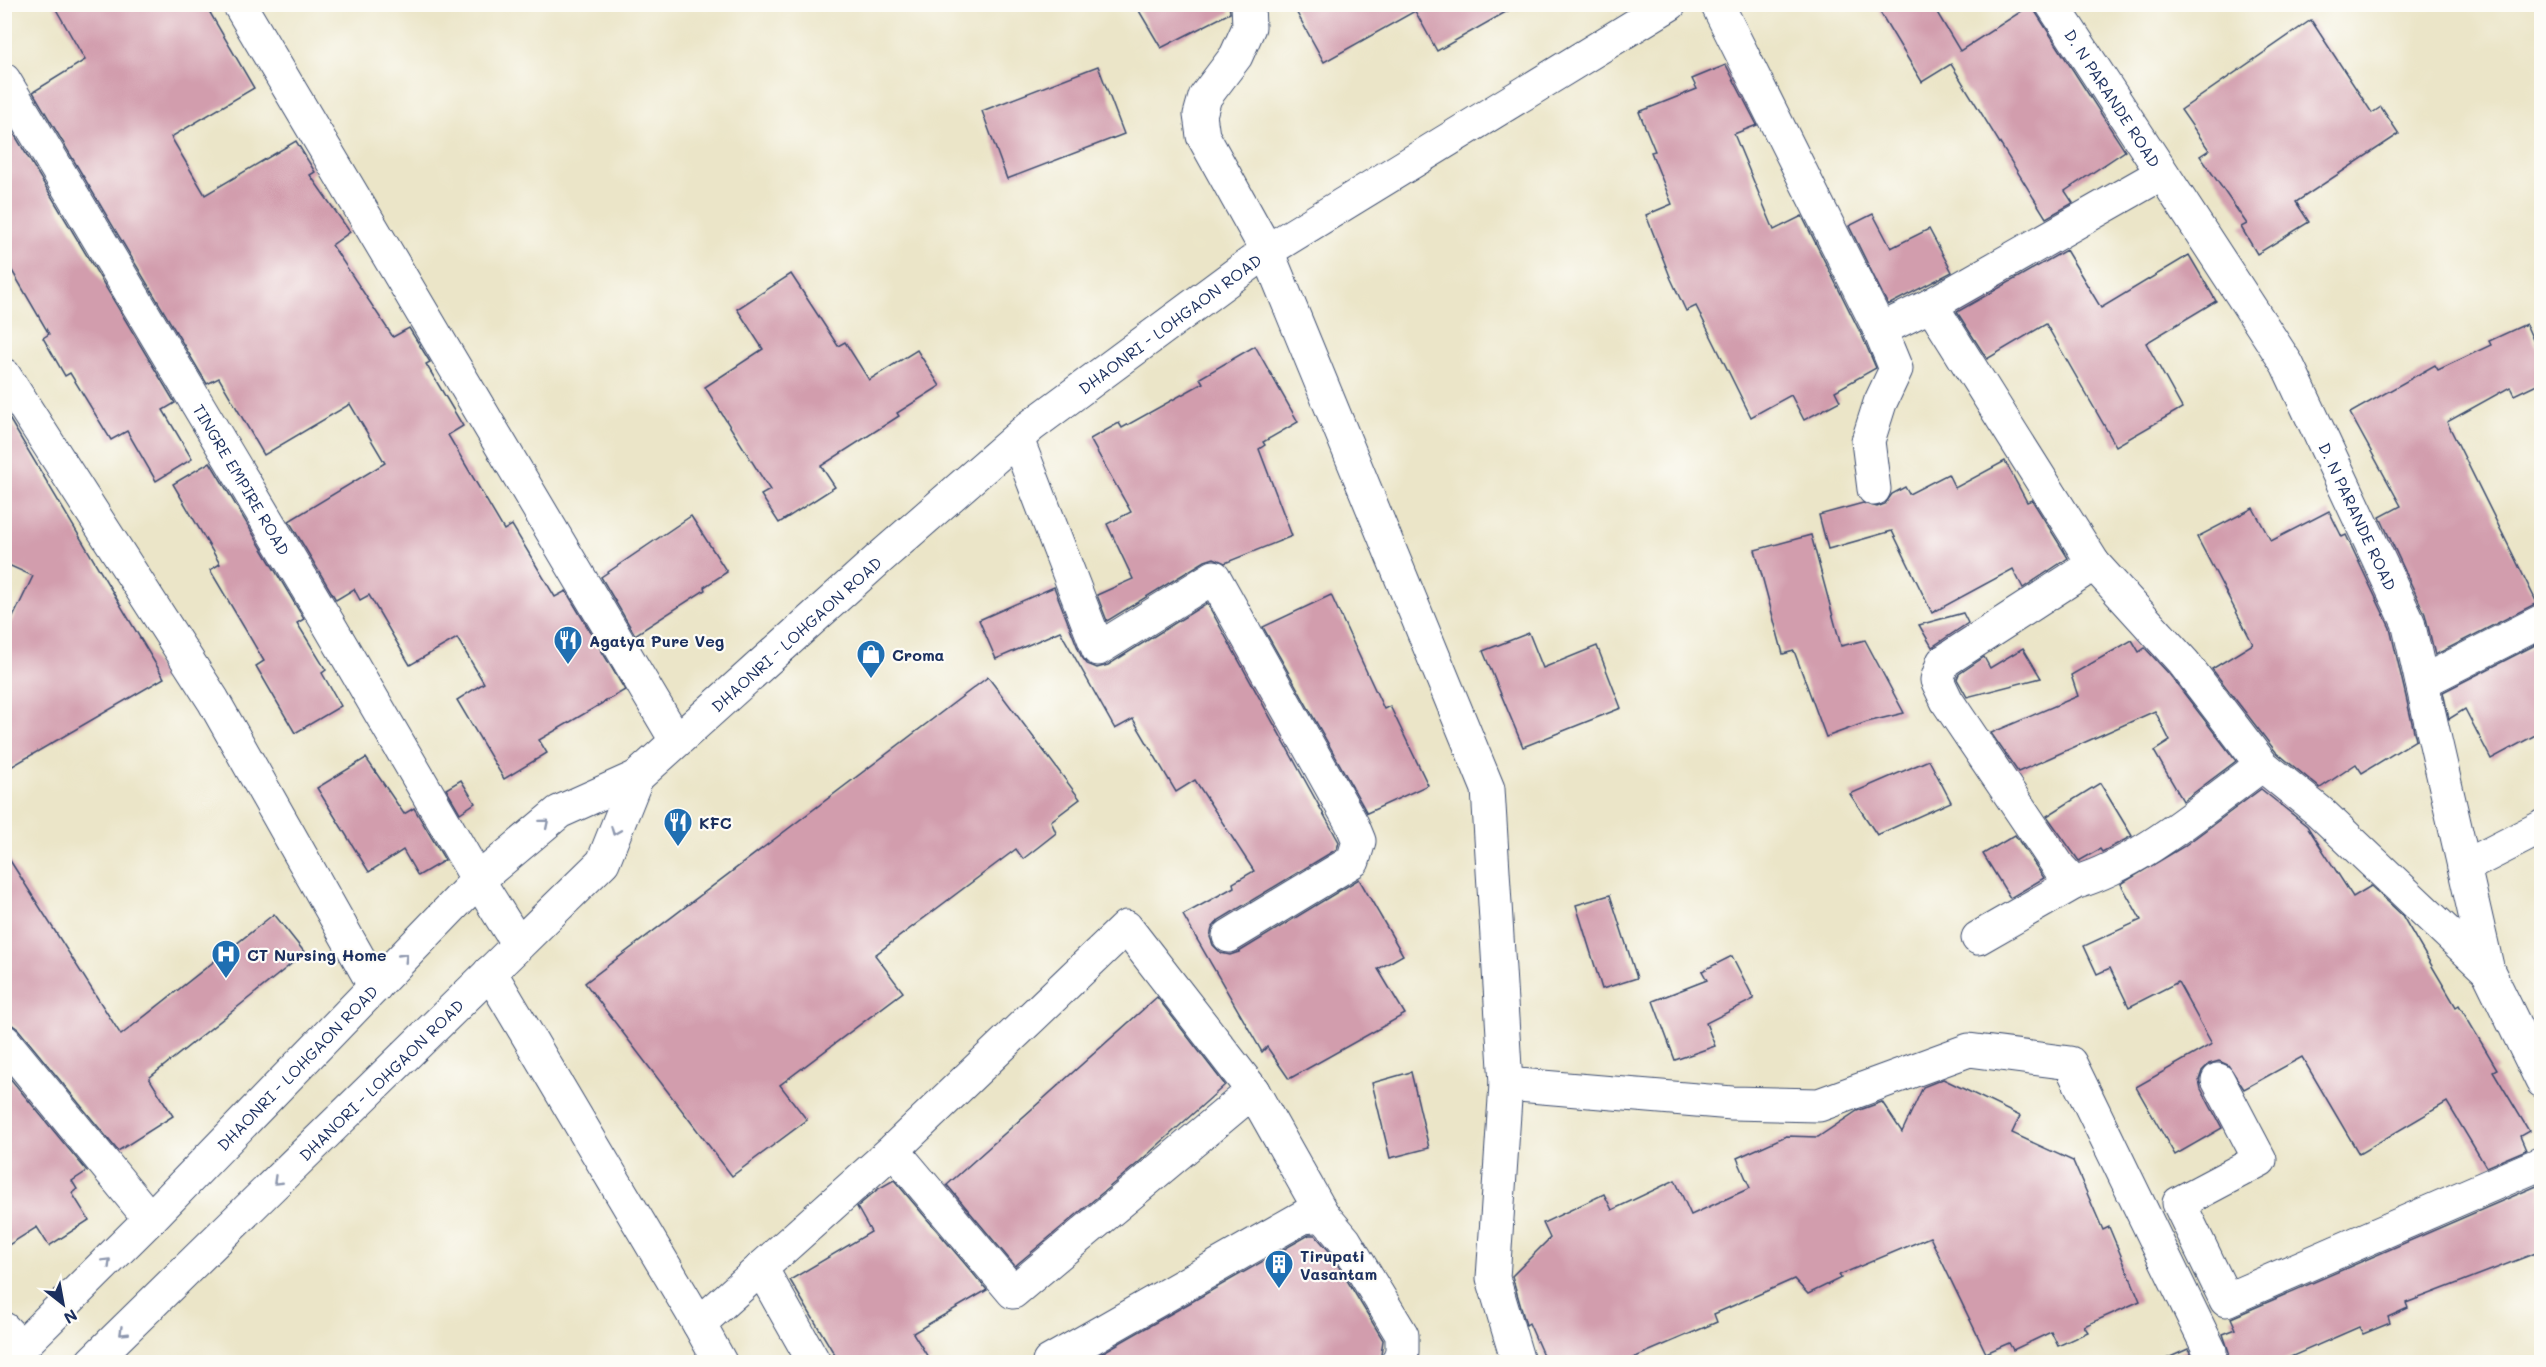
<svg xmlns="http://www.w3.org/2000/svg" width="2546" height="1367" font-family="Mali,sans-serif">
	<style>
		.building { fill: #d29dad }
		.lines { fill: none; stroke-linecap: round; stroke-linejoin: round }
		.minor-casing { stroke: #3a4a6e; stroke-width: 35 }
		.major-casing { stroke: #3a4a6e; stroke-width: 35 }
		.minor { stroke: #fff; stroke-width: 33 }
		.major { stroke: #fff; stroke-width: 33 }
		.oneway { stroke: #8d97ae }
		.labels { text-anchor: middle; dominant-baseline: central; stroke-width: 4.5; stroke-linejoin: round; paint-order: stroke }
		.street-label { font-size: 16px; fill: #1b2f5e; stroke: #fdfcf7 }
		.poi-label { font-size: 16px; font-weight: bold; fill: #1b2f5e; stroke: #fdfcf7; text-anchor: start }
	</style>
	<rect width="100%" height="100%" fill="#fdfcf7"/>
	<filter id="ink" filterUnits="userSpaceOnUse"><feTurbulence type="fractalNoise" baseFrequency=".0167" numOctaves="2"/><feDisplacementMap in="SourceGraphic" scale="12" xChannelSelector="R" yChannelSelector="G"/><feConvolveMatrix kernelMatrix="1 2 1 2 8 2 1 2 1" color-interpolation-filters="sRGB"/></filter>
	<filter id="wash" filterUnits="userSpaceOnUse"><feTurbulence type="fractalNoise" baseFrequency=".008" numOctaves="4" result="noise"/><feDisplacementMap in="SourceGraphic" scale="24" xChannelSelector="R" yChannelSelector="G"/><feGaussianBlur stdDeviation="1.35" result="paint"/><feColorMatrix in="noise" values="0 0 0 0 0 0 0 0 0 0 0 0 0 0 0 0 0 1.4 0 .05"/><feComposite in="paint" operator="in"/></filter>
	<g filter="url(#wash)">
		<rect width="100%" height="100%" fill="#ebe5c8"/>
		<g id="blocks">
			<g class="building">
				<path d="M 53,4 L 205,4 L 254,88 L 171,137 L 205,195 L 296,141 L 315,172 L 310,175 L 350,232 L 332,245 L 393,337 L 409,328 L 430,362 L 426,364 L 463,426 L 448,435 L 504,530 L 512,525 L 555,597 L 566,591 L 625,690 L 539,740 L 547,753 L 504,779 L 457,700 L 484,683 L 457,638 L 410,665 L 369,595 L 360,600 L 354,589 L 336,600 L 289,521 L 385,463 L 350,404 L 264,455 L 219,378 L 207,384 L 33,92 L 85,60 Z"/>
				<path d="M 1135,4 L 1229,4 L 1230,13 L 1161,48 Z"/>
				<path d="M 1292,4 L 1520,4 L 1437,51 L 1415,11 L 1324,62 Z"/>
				<path d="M 1875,4 L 1932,4 L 1960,51 L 2031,5 L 2125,151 L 2065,191 L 2073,203 L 2046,218 L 1951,64 L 1922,82 Z"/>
				<path d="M 2311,20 L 2372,113 L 2381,107 L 2399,134 L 2296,202 L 2309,222 L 2257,254 L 2241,227 L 2247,224 L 2200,156 L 2209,150 L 2181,110 Z"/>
				<path d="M 1726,65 L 1757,125 L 1734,134 L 1774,230 L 1802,216 L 1863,338 L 1876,368 L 1835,391 L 1840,401 L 1804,420 L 1791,395 L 1751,417 L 1696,306 L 1686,311 L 1671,279 L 1646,215 L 1672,204 L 1651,152 L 1655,151 L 1639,112 L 1697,89 L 1692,79 Z"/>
				<path d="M 1098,66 L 1124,134 L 1007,179 L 982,111 Z"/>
				<path d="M 4,117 L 175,403 L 163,410 L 192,459 L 156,481 L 127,431 L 111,440 L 70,373 L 65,376 L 43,338 L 49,334 L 4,257 Z"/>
				<path d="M 1873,214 L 1891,248 L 1929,229 L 1952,272 L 1888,305 L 1849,226 Z"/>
				<path d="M 2066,250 L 2101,308 L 2189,255 L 2216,301 L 2146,343 L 2182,408 L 2116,446 L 2046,324 L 1987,359 L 1957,312 Z"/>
				<path d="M 791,274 L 838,346 L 845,342 L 869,380 L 917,350 L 940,386 L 897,413 L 899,416 L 821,466 L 835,487 L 779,523 L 761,495 L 770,490 L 705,387 L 763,349 L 737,309 Z"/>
				<path d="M 2526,324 L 2541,358 L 2541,382 L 2514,395 L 2510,387 L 2447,422 L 2537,603 L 2435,655 L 2425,614 L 2380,517 L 2401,506 L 2350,413 L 2435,365 L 2438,370 L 2491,345 L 2489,341 Z"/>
				<path d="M 1255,346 L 1298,422 L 1263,442 L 1265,445 L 1259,449 L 1292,536 L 1225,563 L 1214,558 L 1205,561 L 1107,621 L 1097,595 L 1133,579 L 1107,524 L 1131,512 L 1090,439 L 1119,423 L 1122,428 L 1203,383 L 1200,378 Z"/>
				<path d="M 4,410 L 164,678 L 4,771 L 4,636 L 33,576 L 4,563 Z"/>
				<path d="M 2005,461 L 2027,502 L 2032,500 L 2068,558 L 2023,588 L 2013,569 L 1932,613 L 1892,531 L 1828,549 L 1819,515 L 1863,503 L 1877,507 L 1885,504 L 1892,494 L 1905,487 L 1909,494 L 1948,474 L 1955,488 Z"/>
				<path d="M 210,462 L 304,619 L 297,623 L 326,670 L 322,673 L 341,706 L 295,733 L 256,666 L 264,661 L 210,570 L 220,564 L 173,484 Z"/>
				<path d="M 2253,508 L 2271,541 L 2329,511 L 2342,537 L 2346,535 L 2390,628 L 2416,740 L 2362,773 L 2356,764 L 2320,788 L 2276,752 L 2212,669 L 2253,644 L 2197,537 Z"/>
				<path d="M 691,516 L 727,572 L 704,587 L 705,590 L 635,635 L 601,577 Z"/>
				<path d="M 1811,535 L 1841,646 L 1865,640 L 1904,713 L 1867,722 L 1826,737 L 1794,651 L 1783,654 L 1755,550 Z"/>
				<path d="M 1054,587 L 1081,656 L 1087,664 L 1097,668 L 1108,665 L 1207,603 L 1339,842 L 1337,849 L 1219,920 L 1212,928 L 1210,937 L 1213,945 L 1221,953 L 1230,955 L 1239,952 L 1359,879 L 1403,955 L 1378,969 L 1405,1014 L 1289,1079 L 1267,1047 L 1262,1052 L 1183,915 L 1234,887 L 1233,883 L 1254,871 L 1195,780 L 1176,792 L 1133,719 L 1115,729 L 1060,631 L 996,659 L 979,620 Z"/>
				<path d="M 1331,595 L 1384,709 L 1390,706 L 1428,785 L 1367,813 L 1263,627 Z"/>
				<path d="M 1963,613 L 1968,623 L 1932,647 L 1919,625 Z"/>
				<path d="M 1529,633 L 1543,668 L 1597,646 L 1621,708 L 1523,747 L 1483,651 Z"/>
				<path d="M 2132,640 L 2139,652 L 2145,648 L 2170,675 L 2236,761 L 2183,801 L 2154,751 L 2170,741 L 2155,711 L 2018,772 L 1991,733 L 2078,696 L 2071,675 Z"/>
				<path d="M 2541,642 L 2541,732 L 2491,759 L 2465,709 L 2449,719 L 2443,692 Z"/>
				<path d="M 2023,648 L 2041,678 L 1967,697 L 1957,679 L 1959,674 L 1984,657 L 1990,668 Z"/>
				<path d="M 988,677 L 1080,799 L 1051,821 L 1056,833 L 1023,859 L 1016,849 L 875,955 L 903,992 L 780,1085 L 807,1120 L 732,1176 L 585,983 Z"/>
				<path d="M 366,758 L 404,814 L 414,808 L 445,860 L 418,876 L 403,850 L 369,872 L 317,788 Z"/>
				<path d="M 1929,760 L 1951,802 L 1877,835 L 1850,794 Z"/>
				<path d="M 461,780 L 475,803 L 460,813 L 446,789 Z"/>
				<path d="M 2100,783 L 2132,836 L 2102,852 L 2100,849 L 2079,861 L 2047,816 Z"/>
				<path d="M 2261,789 L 2307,826 L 2353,897 L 2371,886 L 2402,915 L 2456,1007 L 2459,1005 L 2497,1069 L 2493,1071 L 2529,1131 L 2520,1136 L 2526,1150 L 2486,1167 L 2447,1102 L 2359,1154 L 2302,1057 L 2244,1089 L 2228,1065 L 2219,1061 L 2209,1064 L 2202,1071 L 2199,1080 L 2201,1089 L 2222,1128 L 2175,1155 L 2136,1087 L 2212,1044 L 2178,982 L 2129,1007 L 2110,968 L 2097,974 L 2084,946 L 2141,920 L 2121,884 L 2183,847 Z"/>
				<path d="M 2015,835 L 2044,878 L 2010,898 L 1983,854 Z"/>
				<path d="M 4,851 L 121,1035 L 274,914 L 305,953 L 149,1078 L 173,1116 L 118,1151 L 18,1029 L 11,1024 L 4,1023 Z"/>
				<path d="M 1610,895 L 1637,978 L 1602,989 L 1576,905 Z"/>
				<path d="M 1732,956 L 1754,999 L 1706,1023 L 1715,1046 L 1675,1060 L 1653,1001 L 1707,980 L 1702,971 Z"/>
				<path d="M 1157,997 L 1225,1085 L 1138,1163 L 1015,1266 L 947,1185 Z"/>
				<path d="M 4,1071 L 87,1171 L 72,1181 L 77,1189 L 72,1193 L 89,1220 L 49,1246 L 37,1227 L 4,1248 Z"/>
				<path d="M 1411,1072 L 1429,1148 L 1390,1158 L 1372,1083 Z"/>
				<path d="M 1943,1079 L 2020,1116 L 2012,1133 L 2073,1161 L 2103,1230 L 2109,1227 L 2140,1301 L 2084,1326 L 2088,1332 L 2058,1346 L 2051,1332 L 2013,1350 L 2009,1343 L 1986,1353 L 1930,1237 L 1839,1275 L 1841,1278 L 1808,1294 L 1794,1279 L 1714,1314 L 1717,1322 L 1624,1362 L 1546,1362 L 1529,1323 L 1526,1325 L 1512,1276 L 1550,1238 L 1543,1223 L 1604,1194 L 1612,1210 L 1675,1180 L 1691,1215 L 1750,1188 L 1737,1158 L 1786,1136 L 1818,1137 L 1857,1111 L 1882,1102 L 1902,1132 L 1923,1087 Z"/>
				<path d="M 894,1180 L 987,1290 L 913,1333 L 931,1362 L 839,1362 L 790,1280 L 871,1232 L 857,1207 L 878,1189 Z"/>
				<path d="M 2539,1185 L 2541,1190 L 2541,1251 L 2406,1303 L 2408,1308 L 2388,1317 L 2390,1323 L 2363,1334 L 2359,1327 L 2279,1362 L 2224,1362 L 2229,1352 L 2223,1334 L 2236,1329 L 2231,1318 Z"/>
				<path d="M 1309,1235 L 1315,1235 L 1330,1252 L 1383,1340 L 1380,1362 L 1086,1362 Z"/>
				<path d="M 2188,1349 L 2196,1362 L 2159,1362 Z"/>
			</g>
		</g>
	</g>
	<g filter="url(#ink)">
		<use href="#blocks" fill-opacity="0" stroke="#3a4a6e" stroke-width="1.5"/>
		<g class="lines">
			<g class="minor-casing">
				<g id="minor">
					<path d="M 239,4 L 676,740"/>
					<path d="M 1248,4 L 1249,27 L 1236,56 L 1205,97 L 1200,115 L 1203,136 L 1267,251 L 1488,789 L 1506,1084 L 1493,1278 L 1518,1362"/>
					<path d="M 1717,4 L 1880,330 L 1896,369 L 1880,403 L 1868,441 L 1874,489"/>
					<path id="s1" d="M 2052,4 L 2287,364 L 2408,622 L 2488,971 L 2542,1081"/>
					<path id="s2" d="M 4,80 L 328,623 L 478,880 L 518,944"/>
					<path d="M 1931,305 L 2094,564 L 2184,663 L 2262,765 L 2320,812 L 2488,971"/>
					<path d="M 1880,330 L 1931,305 L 2161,174"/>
					<path d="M 4,375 L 213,700 L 375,987"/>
					<path d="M 1017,439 L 1098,649 L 1214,577 L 1352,824 L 1359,841 L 1353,861 L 1229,936"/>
					<path d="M 2094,564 L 1943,662 L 1937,680 L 1947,701 L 2059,867 L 2074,883 C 2142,863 2205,806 2262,765"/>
					<path d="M 2422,682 L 2542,621"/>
					<path d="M 2464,867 L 2542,827"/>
					<path d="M 1978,938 L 2074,883"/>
					<path d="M 490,972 L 699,1324 L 893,1150 L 1126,927 L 1253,1091 L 1013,1292 L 893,1150"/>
					<path d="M 4,1041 L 150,1219"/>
					<path d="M 2218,1080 L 2260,1160 L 2179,1203 L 2226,1300 L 2542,1163"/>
					<path d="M 1506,1084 L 1732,1103 L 1819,1105 L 1969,1050 L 2070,1063 L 2210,1351"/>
					<path d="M 1253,1091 L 1323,1215 L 1345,1241 L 1402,1335 L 1402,1352 L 1398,1362"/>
					<path d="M 761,1268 L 814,1362"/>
					<path d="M 699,1324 L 720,1362"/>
					<path d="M 4,1329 L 21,1347"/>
					<path d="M 1049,1362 L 1303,1217 L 1323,1215"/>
				</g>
			</g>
			<g class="major-casing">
				<g id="major">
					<path id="s3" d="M 6,1362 L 150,1219 L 478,880 L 559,812 L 637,777 L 881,557 L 1031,426 L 1267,251 L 1670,4"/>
					<path id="s4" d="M 92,1362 L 603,862 L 637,777"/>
				</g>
			</g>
			<use href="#minor" class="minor"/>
			<use href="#major" class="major"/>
		</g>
		<defs><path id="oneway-chevron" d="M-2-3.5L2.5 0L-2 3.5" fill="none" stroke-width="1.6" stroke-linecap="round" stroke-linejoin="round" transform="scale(1.5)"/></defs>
		<g class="oneway">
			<use href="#oneway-chevron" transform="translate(545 823) rotate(-40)"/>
			<use href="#oneway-chevron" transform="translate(615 831) rotate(112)"/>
			<use href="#oneway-chevron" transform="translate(404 957) rotate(-46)"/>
			<use href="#oneway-chevron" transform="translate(277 1181) rotate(136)"/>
			<use href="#oneway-chevron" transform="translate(107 1262) rotate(-45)"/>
			<use href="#oneway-chevron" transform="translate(123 1332) rotate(136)"/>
		</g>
	</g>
	<defs>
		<g id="restaurant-pin" transform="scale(1.5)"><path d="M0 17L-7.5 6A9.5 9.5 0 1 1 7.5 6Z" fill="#1f6fb2" stroke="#fdfcf7"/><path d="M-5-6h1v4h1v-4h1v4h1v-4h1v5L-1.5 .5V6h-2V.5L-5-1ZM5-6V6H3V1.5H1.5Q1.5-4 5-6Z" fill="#fff"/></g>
		<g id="shop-pin" transform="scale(1.5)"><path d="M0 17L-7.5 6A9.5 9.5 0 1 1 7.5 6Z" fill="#1f6fb2" stroke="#fdfcf7"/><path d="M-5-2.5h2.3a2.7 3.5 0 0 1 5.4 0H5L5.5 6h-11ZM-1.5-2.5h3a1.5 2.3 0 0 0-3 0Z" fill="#fff"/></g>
		<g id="hospital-pin" transform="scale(1.5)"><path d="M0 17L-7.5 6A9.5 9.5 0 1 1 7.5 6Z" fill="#1f6fb2" stroke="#fdfcf7"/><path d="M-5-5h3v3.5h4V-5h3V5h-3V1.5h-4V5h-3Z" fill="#fff"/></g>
		<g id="building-pin" transform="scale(1.5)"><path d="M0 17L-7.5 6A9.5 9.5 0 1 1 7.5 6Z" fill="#1f6fb2" stroke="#fdfcf7"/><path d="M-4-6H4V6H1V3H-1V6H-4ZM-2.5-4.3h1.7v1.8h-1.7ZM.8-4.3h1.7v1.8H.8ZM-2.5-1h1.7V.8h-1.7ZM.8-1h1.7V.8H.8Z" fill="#fff"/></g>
	</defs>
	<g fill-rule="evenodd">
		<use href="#restaurant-pin" x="568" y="640"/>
		<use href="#shop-pin" x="871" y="654"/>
		<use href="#restaurant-pin" x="678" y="822"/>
		<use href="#hospital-pin" x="226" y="954"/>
		<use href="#building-pin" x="1279" y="1264"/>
	</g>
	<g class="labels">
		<g class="street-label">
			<text stroke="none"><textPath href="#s1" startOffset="112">D. N PARANDE ROAD</textPath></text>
			<text stroke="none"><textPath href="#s3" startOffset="1566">DHAONRI - LOHGAON ROAD</textPath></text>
			<text stroke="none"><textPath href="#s2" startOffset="465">TINGRE EMPIRE ROAD</textPath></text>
			<text stroke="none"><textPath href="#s1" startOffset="598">D. N PARANDE ROAD</textPath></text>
			<text stroke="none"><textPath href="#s3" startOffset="1080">DHAONRI - LOHGAON ROAD</textPath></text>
			<text stroke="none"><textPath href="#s3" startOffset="414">DHAONRI - LOHGAON ROAD</textPath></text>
			<text stroke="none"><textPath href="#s4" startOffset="404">DHANORI - LOHGAON ROAD</textPath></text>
		</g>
		<g class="poi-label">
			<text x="589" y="640">Agatya Pure Veg</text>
			<text x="892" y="654">Croma</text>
			<text x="699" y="822">KFC</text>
			<text x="247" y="954">CT Nursing Home</text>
			<text x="1300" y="1255">Tirupati<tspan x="1300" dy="18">Vasantam</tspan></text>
		</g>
	</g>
	<rect width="2546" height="1367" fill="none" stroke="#fdfcf7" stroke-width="24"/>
	<g transform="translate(63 1304) rotate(149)" stroke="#fdfcf7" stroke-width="4.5" paint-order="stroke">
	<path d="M0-4.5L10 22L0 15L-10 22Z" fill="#1b2f5e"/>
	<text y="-9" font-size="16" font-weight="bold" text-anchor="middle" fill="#1b2f5e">N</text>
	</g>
</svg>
